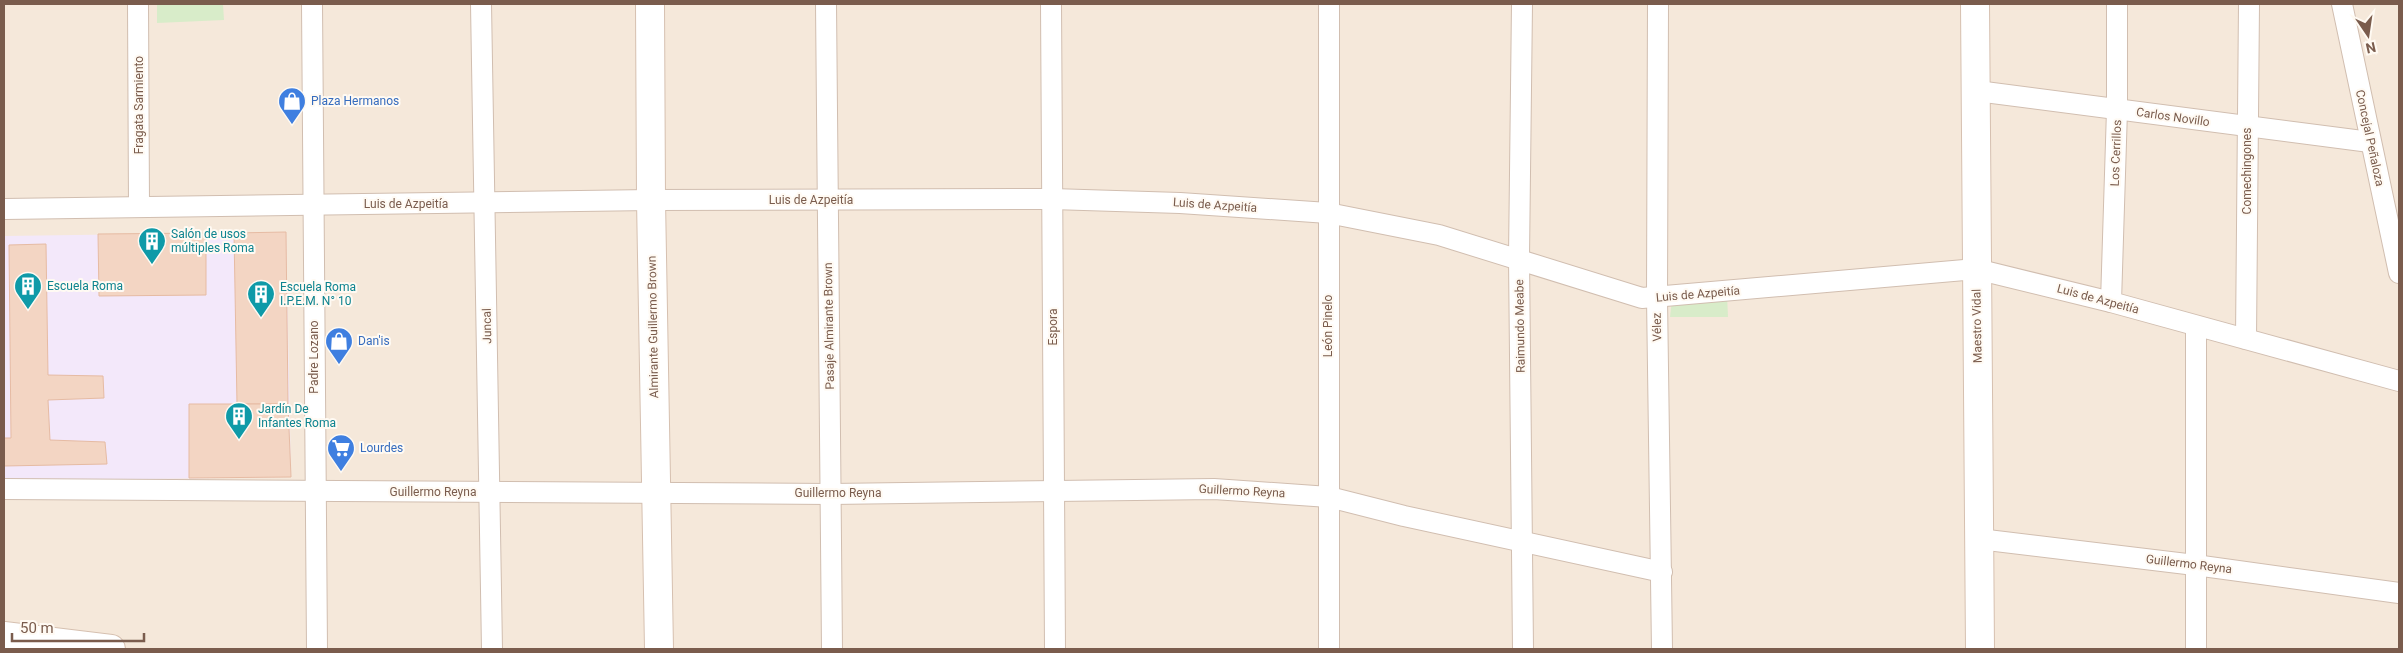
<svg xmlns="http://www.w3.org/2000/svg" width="2403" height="653" font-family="Roboto,sans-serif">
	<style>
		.residential { fill: #f5e8da }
		.education { fill: #f3e8fa }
		.green { fill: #d8ecc9 }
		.building { fill: #f3d5c3; stroke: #e6bba3 }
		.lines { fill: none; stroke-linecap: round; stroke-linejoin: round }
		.street-casing { stroke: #d1beb0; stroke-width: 22 }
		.secondary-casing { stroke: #d6c0b0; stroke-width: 30 }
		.street { stroke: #fff; stroke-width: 20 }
		.secondary { stroke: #fff; stroke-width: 28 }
		.labels { text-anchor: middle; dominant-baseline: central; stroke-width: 4; stroke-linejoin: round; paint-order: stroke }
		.shop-label { font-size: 12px; fill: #366cbe; stroke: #fffaf3; text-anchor: start }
		.street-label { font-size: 12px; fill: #7a5c4d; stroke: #fffaf3 }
		.culture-label { font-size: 12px; fill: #0d838f; stroke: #fffaf3; text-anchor: start }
	</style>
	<rect width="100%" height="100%" fill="#fdf6ec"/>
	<rect class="residential" x="4" y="4" width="2395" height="645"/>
	<path class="education" d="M 286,232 L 291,477 L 4,481 L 4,236 Z"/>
	<g class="green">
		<path d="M 157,4 L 223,4 L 224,20 L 157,23 Z"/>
		<path d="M 1727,294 L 1728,317 L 1670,317 L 1672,299 Z"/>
	</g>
	<g class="building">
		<path d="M 286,232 L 288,404 L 237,404 L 234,233 Z"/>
		<path d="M 206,233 L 206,295 L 99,296 L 98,234 Z"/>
		<path d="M 46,244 L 48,375 L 103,376 L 104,398 L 48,400 L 50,440 L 105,442 L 107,464 L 4,466 L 4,438 L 11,438 L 9,245 Z"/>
		<path d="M 189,404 L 288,404 L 291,477 L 189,478 Z"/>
	</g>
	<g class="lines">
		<g class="street-casing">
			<g id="street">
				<path d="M 138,4 L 139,207"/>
				<path d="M 312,4 L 317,649"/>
				<path d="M 481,4 L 492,649"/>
				<path d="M 826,4 L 832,649"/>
				<path d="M 1051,4 L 1055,649"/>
				<path d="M 1522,4 L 1519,258 L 1523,649"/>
				<path d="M 1658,4 L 1657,298 L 1662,649"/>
				<path d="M 2342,4 L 2399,273"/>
				<path d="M 1977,91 L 2370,142"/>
				<path d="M 4,209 L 651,200 L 1052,199 L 1180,203 L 1328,213 L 1439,235 L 1642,298 L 1976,269 L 2111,302 L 2399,381"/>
				<path d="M 2111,302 L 2117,110 L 2117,4"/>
				<path d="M 2246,339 L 2249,4"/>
				<path d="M 4,489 L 831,494 L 1214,489 L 1329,497 L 1404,516 L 1662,572"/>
				<path d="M 1979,539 L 2195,565 L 2399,593"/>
				<path d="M 1329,649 L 1329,4"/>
				<path d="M 2196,649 L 2196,327"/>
			</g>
		</g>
		<g class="secondary-casing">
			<g id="secondary">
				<path d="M 650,4 L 651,200 L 659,649"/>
				<path d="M 1975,4 L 1980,649"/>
				<path d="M 4,636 L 111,649"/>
			</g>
		</g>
		<use href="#street" class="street"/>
		<use href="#secondary" class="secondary"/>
	</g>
	<defs>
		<g id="shop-pin" transform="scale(1.4375)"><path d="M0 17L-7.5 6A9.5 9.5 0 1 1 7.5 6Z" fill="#3f7fe0" stroke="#fffaf3"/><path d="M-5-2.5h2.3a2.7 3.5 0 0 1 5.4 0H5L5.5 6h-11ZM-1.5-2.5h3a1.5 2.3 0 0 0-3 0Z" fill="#fff"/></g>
		<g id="building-pin" transform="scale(1.4375)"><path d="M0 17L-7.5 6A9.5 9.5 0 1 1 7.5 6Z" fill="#0f9aa8" stroke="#fffaf3"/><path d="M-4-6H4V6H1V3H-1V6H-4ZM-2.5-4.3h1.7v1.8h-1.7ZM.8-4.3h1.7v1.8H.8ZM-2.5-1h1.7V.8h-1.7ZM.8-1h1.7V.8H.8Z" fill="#fff"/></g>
		<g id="supermarket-pin" transform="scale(1.4375)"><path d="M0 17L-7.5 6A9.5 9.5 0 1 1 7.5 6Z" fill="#3f7fe0" stroke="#fffaf3"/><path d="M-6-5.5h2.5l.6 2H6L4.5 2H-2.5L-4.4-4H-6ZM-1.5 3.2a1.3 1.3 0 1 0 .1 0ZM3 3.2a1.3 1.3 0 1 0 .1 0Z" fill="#fff"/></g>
	</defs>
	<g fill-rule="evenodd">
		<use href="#shop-pin" x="292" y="101"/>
		<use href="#building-pin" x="152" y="241"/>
		<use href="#building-pin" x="28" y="286"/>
		<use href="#building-pin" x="261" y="294"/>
		<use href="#shop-pin" x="339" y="341"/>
		<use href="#building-pin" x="239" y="416"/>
		<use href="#supermarket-pin" x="341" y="448"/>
	</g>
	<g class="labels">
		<g class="shop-label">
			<text x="311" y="101">Plaza Hermanos</text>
			<text x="358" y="341">Dan'is</text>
			<text x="360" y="448">Lourdes</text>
		</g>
		<g class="street-label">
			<text transform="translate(139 105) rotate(-90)">Fragata Sarmiento</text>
			<text transform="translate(2173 117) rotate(8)">Carlos Novillo</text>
			<text transform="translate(2370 138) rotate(78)">Concejal Peñaloza</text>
			<text transform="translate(2116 153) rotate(-88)">Los Cerrillos</text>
			<text transform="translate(2247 171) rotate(-90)">Comechingones</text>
			<text x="811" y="200">Luis de Azpeitía</text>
			<text x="406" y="204">Luis de Azpeitía</text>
			<text transform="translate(1215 205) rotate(4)">Luis de Azpeitía</text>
			<text transform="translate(1698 294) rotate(-5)">Luis de Azpeitía</text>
			<text transform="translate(2098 299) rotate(15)">Luis de Azpeitía</text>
			<text transform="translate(487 326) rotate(-91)">Juncal</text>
			<text transform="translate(829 326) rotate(-91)">Pasaje Almirante Brown</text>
			<text transform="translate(1328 326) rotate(-90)">León Pinelo</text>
			<text transform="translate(1520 326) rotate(-91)">Raimundo Meabe</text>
			<text transform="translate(1977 326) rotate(-91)">Maestro Vidal</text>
			<text transform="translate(653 327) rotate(-91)">Almirante Guillermo Brown</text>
			<text transform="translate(1053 327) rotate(-90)">Espora</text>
			<text transform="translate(1657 327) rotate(-91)">Vélez</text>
			<text transform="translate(314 357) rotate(-90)">Padre Lozano</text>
			<text transform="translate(1242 491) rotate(3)">Guillermo Reyna</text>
			<text x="433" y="492">Guillermo Reyna</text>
			<text x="838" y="493">Guillermo Reyna</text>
			<text transform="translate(2189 564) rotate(7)">Guillermo Reyna</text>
		</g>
		<g class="culture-label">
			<text x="171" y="234">Salón de usos<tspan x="171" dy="14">múltiples Roma</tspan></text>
			<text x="47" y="286">Escuela Roma</text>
			<text x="280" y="287">Escuela Roma<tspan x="280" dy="14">I.P.E.M. N° 10</tspan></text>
			<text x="258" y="409">Jardín De<tspan x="258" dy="14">Infantes Roma</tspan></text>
		</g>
	</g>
	<rect width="2403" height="653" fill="none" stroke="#7a5c4d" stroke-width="10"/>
	<g transform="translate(2368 35) rotate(167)" stroke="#fffaf3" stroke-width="4" paint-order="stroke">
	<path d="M0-4L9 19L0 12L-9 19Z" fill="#7a5c4d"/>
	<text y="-8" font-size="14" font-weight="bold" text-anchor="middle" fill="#7a5c4d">N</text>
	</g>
	<path d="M12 633v8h132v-8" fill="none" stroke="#7a5c4d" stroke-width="2.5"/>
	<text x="20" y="633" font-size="15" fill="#7a5c4d" stroke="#fffaf3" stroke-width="4" paint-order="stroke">50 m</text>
</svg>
